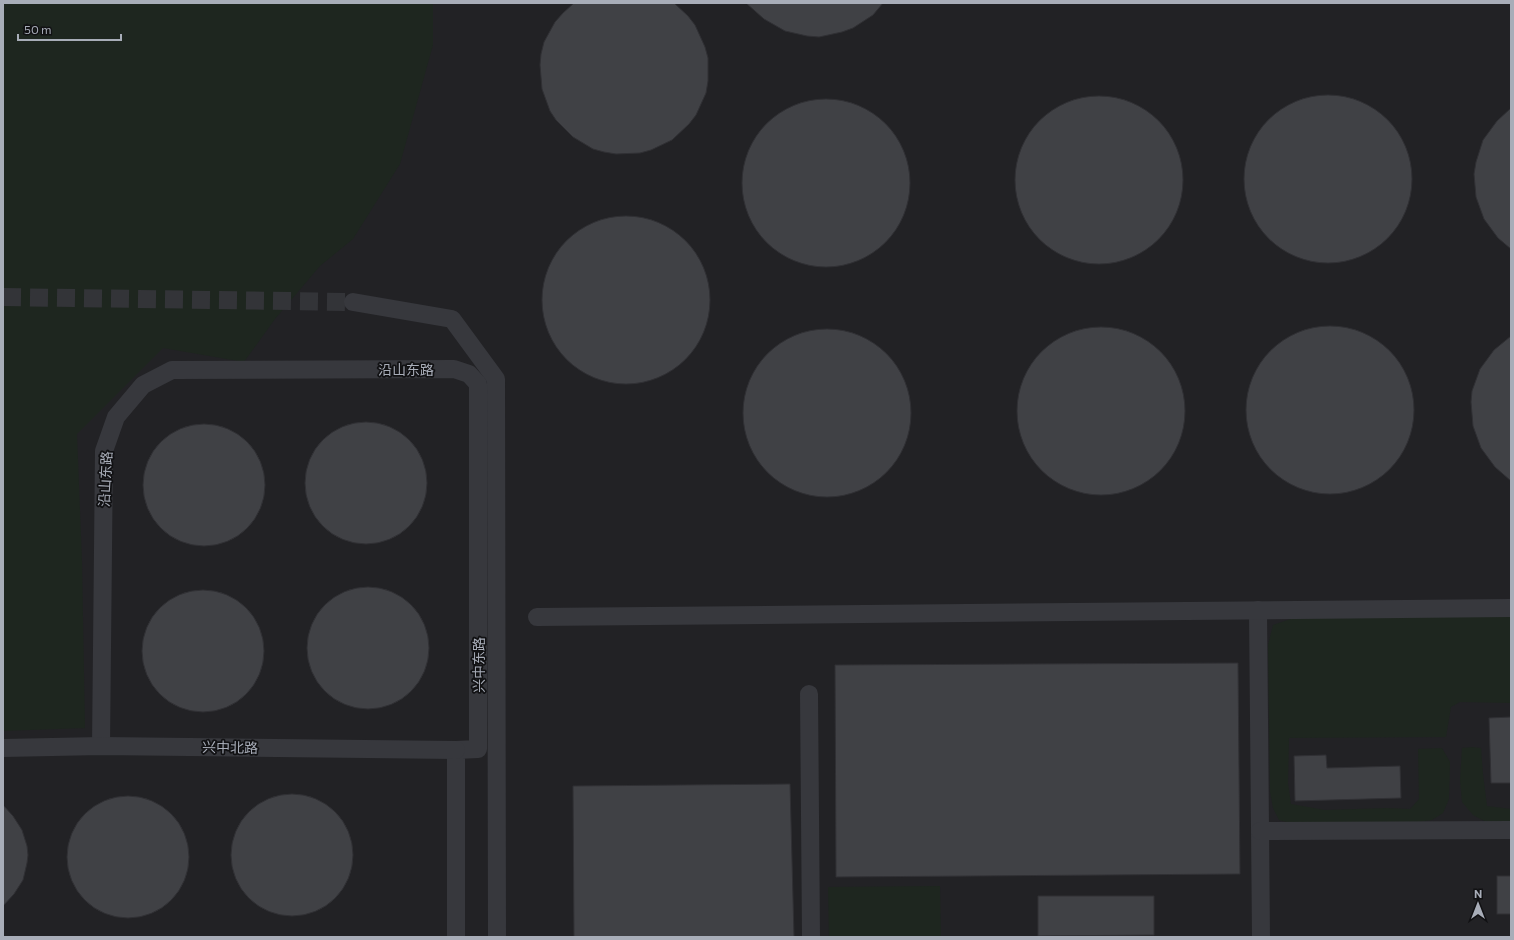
<svg xmlns="http://www.w3.org/2000/svg" width="1514" height="940" font-family="Commissioner,'Noto Sans SC',sans-serif">
	<style>
		.built { fill: #222225 }
		.green { fill: #1e261f }
		.building { fill: #404145; stroke: #303034 }
		.lines { fill: none; stroke-linecap: round; stroke-linejoin: round }
		.minor-tunnel { stroke: #333438; stroke-width: 18; stroke-dasharray: 18 9; stroke-linecap: butt }
		.minor { stroke: #37383d; stroke-width: 18 }
		.labels { text-anchor: middle; dominant-baseline: central; stroke-width: 3.5; stroke-linejoin: round; paint-order: stroke }
		.street-label { font-size: 14px; fill: #a8adb8; stroke: #111113 }
	</style>
	<rect width="100%" height="100%" fill="#161618"/>
	<path class="built" d="M 433,3 L 1511,3 L 1511,937 L 3,937 L 3,279 L 433,45 Z"/>
	<g class="green">
		<path d="M 3,3 L 433,3 L 433,45 L 400,164 L 353,239 L 320,266 L 275,319 L 244,362 L 163,348 L 77,434 L 82,561 L 85,728 L 3,731 Z"/>
		<path d="M 1511,615 L 1511,703 L 1460,702 L 1451,707 L 1446,737 L 1289,738 L 1288,783 L 1291,804 L 1325,810 L 1387,808 L 1410,809 L 1419,799 L 1418,749 L 1442,748 L 1450,762 L 1449,799 L 1443,813 L 1432,820 L 1413,823 L 1294,824 L 1279,820 L 1273,808 L 1270,792 L 1268,645 L 1273,625 L 1299,616 Z"/>
		<path d="M 1472,747 L 1481,748 L 1483,774 L 1487,806 L 1511,809 L 1511,822 L 1486,822 L 1473,815 L 1462,802 L 1460,780 L 1462,748 Z"/>
		<path d="M 940,886 L 941,937 L 829,937 L 828,887 Z"/>
	</g>
	<g class="building">
		<path d="M 574,3 L 674,3 L 688,16 L 695,25 L 705,47 L 708,58 L 708,81 L 706,93 L 696,115 L 689,124 L 672,140 L 651,150 L 640,153 L 616,154 L 604,152 L 593,149 L 573,137 L 556,120 L 550,111 L 542,89 L 540,65 L 541,54 L 544,42 L 555,22 L 563,13 Z"/>
		<path d="M 746,3 L 883,3 L 873,15 L 853,28 L 842,32 L 819,37 L 807,36 L 785,31 L 764,19 Z"/>
		<circle cx="1328" cy="179" r="84"/>
		<circle cx="1099" cy="180" r="84"/>
		<circle cx="826" cy="183" r="84"/>
		<path d="M 1511,108 L 1511,249 L 1498,238 L 1484,219 L 1476,197 L 1474,174 L 1476,162 L 1483,140 L 1497,121 Z"/>
		<circle cx="626" cy="300" r="84"/>
		<circle cx="1330" cy="410" r="84"/>
		<circle cx="1101" cy="411" r="84"/>
		<circle cx="827" cy="413" r="84"/>
		<path d="M 1511,336 L 1511,481 L 1495,467 L 1481,448 L 1473,426 L 1471,402 L 1472,391 L 1480,369 L 1494,350 Z"/>
		<circle cx="366" cy="483" r="61"/>
		<circle cx="204" cy="485" r="61"/>
		<circle cx="368" cy="648" r="61"/>
		<circle cx="203" cy="651" r="61"/>
		<path d="M 1238,663 L 1240,874 L 836,877 L 835,665 Z"/>
		<path d="M 1511,717 L 1511,783 L 1491,783 L 1489,718 Z"/>
		<path d="M 1326,755 L 1327,768 L 1400,766 L 1401,798 L 1295,801 L 1294,756 Z"/>
		<path d="M 790,784 L 794,937 L 574,937 L 573,786 Z"/>
		<circle cx="292" cy="855" r="61"/>
		<circle cx="128" cy="857" r="61"/>
		<path d="M 3,805 L 13,816 L 22,830 L 27,846 L 28,855 L 27,863 L 23,880 L 14,894 L 3,906 Z"/>
		<rect x="1497" y="876" width="14" height="38"/>
		<path d="M 1038,896 L 1154,896 L 1154,935 L 1038,936 Z"/>
	</g>
	<g class="lines">
		<path class="minor-tunnel" d="M 3,297 L 353,302"/>
		<g class="minor">
			<path d="M 353,302 L 452,319 L 496,379 L 497,937"/>
			<path d="M 1258,610 L 1261,937"/>
			<path d="M 537,617 L 1511,608"/>
			<path d="M 809,694 L 811,937"/>
			<path d="M 101,746 L 104,451 L 116,417 L 143,385 L 172,370 L 454,369 L 469,374 L 478,384 L 478,749 L 456,750 L 456,937"/>
			<path d="M 3,748 L 101,746 L 456,750"/>
			<path d="M 1260,831 L 1511,830"/>
		</g>
	</g>
	<g class="labels">
		<g class="street-label">
			<text x="406" y="369">沿山东路</text>
			<text transform="translate(105 479) rotate(-87)">沿山东路</text>
			<text transform="translate(478 665) rotate(-90)">兴中东路</text>
			<text transform="translate(230 747) rotate(1)">兴中北路</text>
		</g>
	</g>
	<rect width="1514" height="940" fill="none" stroke="#a8adb8" stroke-width="8"/>
	<g transform="translate(1478 904)" stroke="#111113" stroke-width="3" paint-order="stroke">
	<path d="M0-3L7 15L0 10L-7 15Z" fill="#a8adb8"/>
	<text y="-6" font-size="11" font-weight="bold" text-anchor="middle" fill="#a8adb8">N</text>
	</g>
	<path d="M18 34v6h103v-6" fill="none" stroke="#a8adb8" stroke-width="2"/>
	<text x="24" y="34" font-size="12" fill="#a8adb8" stroke="#111113" stroke-width="3" paint-order="stroke">50 m</text>
</svg>
